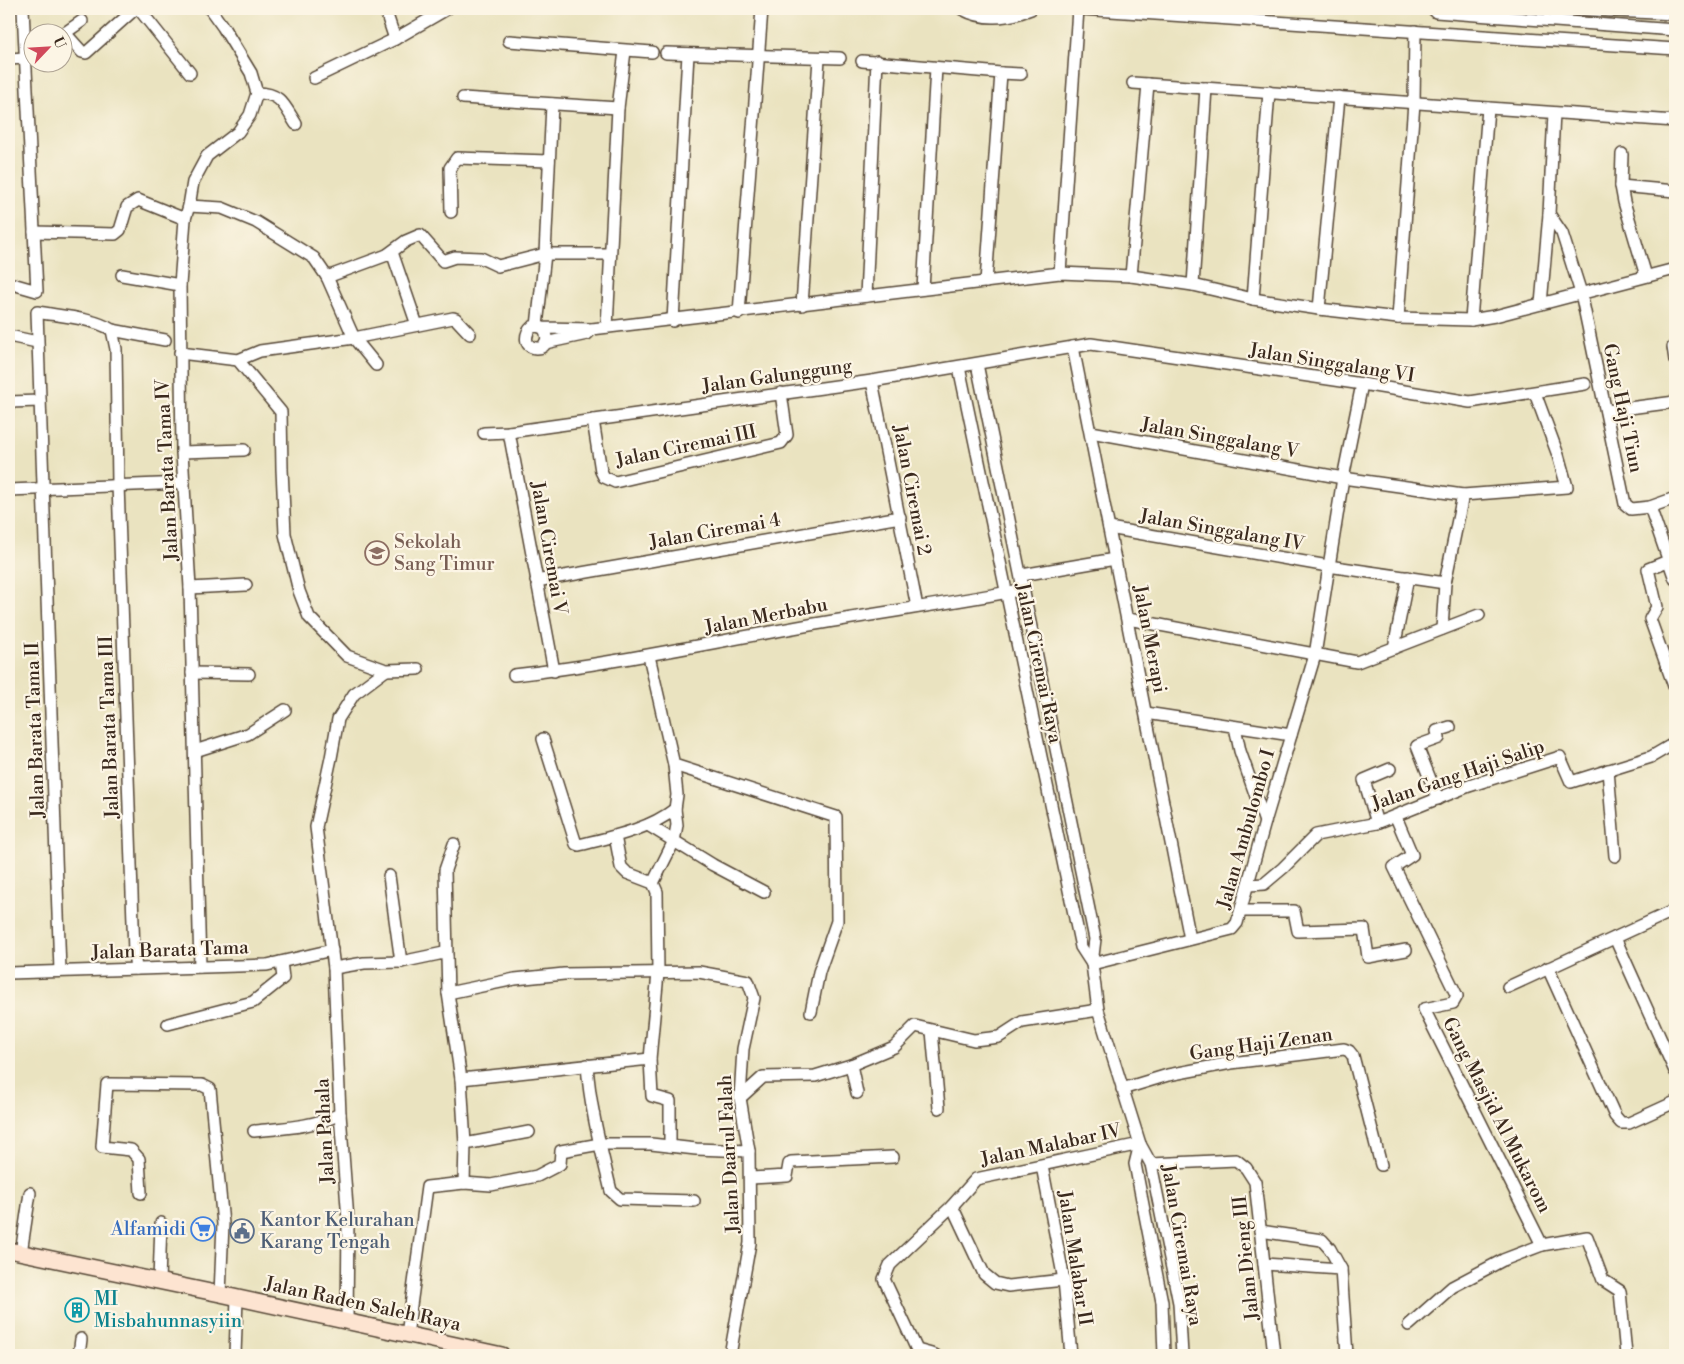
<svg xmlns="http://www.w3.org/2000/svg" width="1684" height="1364" font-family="'Libre Bodoni',serif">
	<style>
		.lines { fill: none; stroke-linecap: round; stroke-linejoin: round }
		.street-casing { stroke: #554636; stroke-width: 14 }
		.secondary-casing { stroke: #554636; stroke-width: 18 }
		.street { stroke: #fff; stroke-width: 11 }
		.secondary { stroke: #fde4d1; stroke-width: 15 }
		.labels { text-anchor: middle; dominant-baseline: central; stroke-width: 4.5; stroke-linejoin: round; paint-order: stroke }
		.street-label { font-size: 19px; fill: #3b2a1e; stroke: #fcf5e5 }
		.education-label { font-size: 19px; fill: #785e54; stroke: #fcf5e5; text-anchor: start }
		.service-label { font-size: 19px; fill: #4e5e75; stroke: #fcf5e5; text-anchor: start }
		.shop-label { font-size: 19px; fill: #366cbe; stroke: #fcf5e5; text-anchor: end }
		.culture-label { font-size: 19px; fill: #0d838f; stroke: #fcf5e5; text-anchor: start }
	</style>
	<rect width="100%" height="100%" fill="#fcf5e5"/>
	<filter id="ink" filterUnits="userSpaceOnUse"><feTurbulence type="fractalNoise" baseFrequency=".02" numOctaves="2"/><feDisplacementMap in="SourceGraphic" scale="10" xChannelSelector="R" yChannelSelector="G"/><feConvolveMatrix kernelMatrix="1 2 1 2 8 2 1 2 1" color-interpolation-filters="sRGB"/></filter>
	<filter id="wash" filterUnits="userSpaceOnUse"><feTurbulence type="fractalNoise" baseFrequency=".0096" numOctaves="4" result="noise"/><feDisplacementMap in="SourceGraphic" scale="20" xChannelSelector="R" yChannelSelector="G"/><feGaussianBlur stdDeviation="1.12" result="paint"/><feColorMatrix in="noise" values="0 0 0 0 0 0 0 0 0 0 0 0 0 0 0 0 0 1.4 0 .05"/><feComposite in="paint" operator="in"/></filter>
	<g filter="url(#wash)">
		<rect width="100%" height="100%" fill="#eae3c0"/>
	</g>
	<g filter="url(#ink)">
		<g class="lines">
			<g class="street-casing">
				<g id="street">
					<path d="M 139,9 L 190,73"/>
					<path d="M 385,9 L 395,39"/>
					<path d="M 962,9 C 984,21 1009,18 1031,9"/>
					<path d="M 1081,9 L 1675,49"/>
					<path d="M 1433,9 L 1436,12 L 1675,30"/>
					<path d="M 1574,9 L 1675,14"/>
					<path d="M 65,33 L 82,52 L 86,53 L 135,9"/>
					<path d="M 62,35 L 82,21"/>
					<path d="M 509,41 L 652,52"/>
					<path d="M 666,53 L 840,58"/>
					<path d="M 9,59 L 25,58"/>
					<path d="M 862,61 L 1001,73 L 986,282"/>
					<path d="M 1001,73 L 1021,74"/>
					<path d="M 314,78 L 395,39 L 447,9"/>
					<path d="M 1133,83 L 1675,121"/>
					<path d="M 257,93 C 281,93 284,105 296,124"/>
					<path d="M 463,98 L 618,108"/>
					<path d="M 1622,154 L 1621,186 L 1624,202 L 1646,276"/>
					<path d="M 1621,186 L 1675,191"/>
					<path d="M 189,206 L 222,208 L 256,222 L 314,258 L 327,277 L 354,338 L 376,365"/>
					<path d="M 451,212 L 450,168 L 457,158 L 549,161"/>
					<path d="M 1549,214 L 1562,233 L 1581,293 L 1625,504 L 1631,509 L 1650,507 L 1675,498"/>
					<path d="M 34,232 L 115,234 L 120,230 L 127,207 L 138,200 L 185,219"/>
					<path d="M 387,255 L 406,241 L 420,235 L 443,261 L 455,257 L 481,258 L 498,266 L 545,254 L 610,254"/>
					<path d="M 1060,273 L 1078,9"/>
					<path d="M 122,275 L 180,285"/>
					<path d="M 1131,276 L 1148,84"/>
					<path d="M 327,277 L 387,255 L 393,255 L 417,325"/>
					<path d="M 9,283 L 37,291 L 23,9"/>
					<path d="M 1193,285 L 1206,88"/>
					<path d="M 923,289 L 936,68"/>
					<path d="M 866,296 L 877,61"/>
					<path d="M 1253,299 L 1269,92"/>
					<path d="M 1541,304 L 1549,214 L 1554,113"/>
					<path d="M 802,305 L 819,59"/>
					<path d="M 1319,309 L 1339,97"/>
					<path d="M 739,313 L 762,9"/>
					<path d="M 1398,318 L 1414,103 L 1415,31"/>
					<path d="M 1471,320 L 1488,108"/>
					<path d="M 673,321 L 688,54"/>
					<path d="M 537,326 L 545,254 L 552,104"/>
					<path d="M 607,327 L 618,108 L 625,51"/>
					<path d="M 543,328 C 549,335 548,349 536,348 C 523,347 525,333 532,327 L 537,326 L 543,328 L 592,329 L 1060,273 L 1131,276 L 1193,285 L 1253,299 L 1319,309 L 1398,318 L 1471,320 L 1495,316 L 1675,269"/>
					<path d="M 112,330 L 116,349 L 118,484 L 134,952 L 136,969"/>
					<path d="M 9,336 L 37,342"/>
					<path d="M 545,343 L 587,334 L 592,329"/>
					<path d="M 1073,347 L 1190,939"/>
					<path d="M 1673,347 L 1675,360"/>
					<path d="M 180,353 L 238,360 L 281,412 L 282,469 L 285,534 L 299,591 L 309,617 L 347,656 L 386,670 L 418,669"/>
					<path d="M 238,360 L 260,351 L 354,338 L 453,318 L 456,319 L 470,334"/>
					<path d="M 977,364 C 1017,555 1055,747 1095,939 L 1092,964 L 1098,1010 L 1140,1144 L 1151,1164 L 1179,1303 L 1182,1355"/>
					<path d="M 959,367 L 1081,947 L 1092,964"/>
					<path d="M 872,381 L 917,607"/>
					<path d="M 9,402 L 40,401"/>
					<path d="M 1606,411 L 1675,402"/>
					<path d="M 593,420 L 601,471 L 604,477 L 615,482 L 781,443 L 787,435 L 781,393"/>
					<path d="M 509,432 L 554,671"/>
					<path d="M 1091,432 L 1343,478 L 1463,495 L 1567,487 L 1558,455 L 1535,393"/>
					<path d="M 484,433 L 509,432 L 872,381 L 1091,344 L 1362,384 L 1470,402 L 1585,384"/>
					<path d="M 182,452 L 244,450"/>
					<path d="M 9,490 L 184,483"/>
					<path d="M 1650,507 L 1675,579"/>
					<path d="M 1109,528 L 1328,566 L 1445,583"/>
					<path d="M 1670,560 L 1648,569 L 1657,607 L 1650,619 L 1675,689"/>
					<path d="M 1022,575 L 1115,559"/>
					<path d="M 536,581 L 900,517"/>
					<path d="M 190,588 L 246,585"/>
					<path d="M 1128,619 L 1357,662 L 1479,615"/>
					<path d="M 1442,629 L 1445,583 L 1463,495"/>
					<path d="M 1394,648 L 1408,577"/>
					<path d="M 649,656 L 674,765 L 677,795 L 675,809 L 677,825 L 674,841 L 653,883"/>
					<path d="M 192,673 L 249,674"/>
					<path d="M 514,675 C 612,664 708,643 804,626 C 878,613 952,603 1025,589"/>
					<path d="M 1146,713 L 1291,735"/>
					<path d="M 1235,727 L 1240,751 L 1265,822"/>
					<path d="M 543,739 L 576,844 L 579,845 C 611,837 648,830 675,809"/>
					<path d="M 195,751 L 248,734 L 285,710"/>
					<path d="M 674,765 L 836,817 L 837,921 L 819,972 L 811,1012"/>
					<path d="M 1608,770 L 1615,856"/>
					<path d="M 1438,799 L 1417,746 L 1439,738 L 1437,731 L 1450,727"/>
					<path d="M 1396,817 L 1412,855 L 1394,867 L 1457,996 L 1453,1003 L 1424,1009 L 1542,1245"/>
					<path d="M 1377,823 L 1364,780 L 1390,769"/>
					<path d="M 648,825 L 713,865 L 764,892"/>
					<path d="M 615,836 L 621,867 L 627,873 L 653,883 L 657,892 L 658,973 L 650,1059 L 652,1096 L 670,1101 L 670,1146"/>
					<path d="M 389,876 L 401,962"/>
					<path d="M 1249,885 L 1264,884 L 1283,868 L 1316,835 L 1377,823 L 1469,786 L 1560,757 L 1571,782 L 1651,757 L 1675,743"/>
					<path d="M 1241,911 L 1294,911 L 1298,931 L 1364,929 L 1368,957 L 1406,950"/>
					<path d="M 1615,938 L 1675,1071"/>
					<path d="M 447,957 L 445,870 L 454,844"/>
					<path d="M 1092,964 L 1232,929 L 1237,923 L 1265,822 L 1315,655 L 1343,478 L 1362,384"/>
					<path d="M 200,967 L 190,588 L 182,452 L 180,285 L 185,219 L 189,206 L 193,182 L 207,156 L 238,132 L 250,115 L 257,93 L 251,73 L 223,27 L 210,9"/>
					<path d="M 334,968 L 364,963 L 401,962 L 439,954 L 444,953 L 447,957 L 448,993 L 461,1079 L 465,1144 L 464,1183"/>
					<path d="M 1548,968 L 1615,1116 L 1621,1123 L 1629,1123 L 1675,1102"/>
					<path d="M 60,971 L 37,312 C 59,316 94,318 112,330 L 165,340"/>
					<path d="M 9,973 L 267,965 L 332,950"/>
					<path d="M 1508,987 L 1675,910"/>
					<path d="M 448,993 L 515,979 L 564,974 L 699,972 L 748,981 L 754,998 L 743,1049 L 740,1098 L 749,1151 L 750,1243 L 730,1355"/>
					<path d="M 168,1024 L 253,1002 L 283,978 L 281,962"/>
					<path d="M 932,1031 L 939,1108"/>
					<path d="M 587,1065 C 590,1108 601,1149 611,1191 L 620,1199 L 694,1201"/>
					<path d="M 851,1065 L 857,1093"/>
					<path d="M 461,1079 L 650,1059"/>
					<path d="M 1122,1089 L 1168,1075 L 1231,1063 L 1344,1049 L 1349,1051 L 1353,1056 L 1381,1165"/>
					<path d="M 740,1098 L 763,1077 L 815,1076 L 851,1065 L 894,1047 L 915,1026 L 974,1040 L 999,1037 L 1022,1022 L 1098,1010"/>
					<path d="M 254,1131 C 284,1128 313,1127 340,1114"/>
					<path d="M 465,1144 L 529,1132"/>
					<path d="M 1140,1144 L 1135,1164 L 1162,1302 L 1164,1355"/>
					<path d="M 1151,1164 L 1236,1160 L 1246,1168 L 1255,1182 L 1274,1355"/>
					<path d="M 1042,1166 L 1064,1280 L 1071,1355"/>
					<path d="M 750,1178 L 787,1176 L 789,1164 L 791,1162 L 893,1157"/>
					<path d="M 141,1193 L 139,1159 L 131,1150 L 102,1147 L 107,1084 L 202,1085 L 210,1089 L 223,1224 L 220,1294"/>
					<path d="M 952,1206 L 984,1274 L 995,1283 L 1008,1286 L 1064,1280"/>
					<path d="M 1260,1231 L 1322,1240 L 1330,1249 L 1341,1269 L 1347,1355"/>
					<path d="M 21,1253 L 30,1193"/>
					<path d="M 1264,1264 L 1341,1269"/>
					<path d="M 159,1281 L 161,1223"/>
					<path d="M 347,1321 L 348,1220 L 340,1114 L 334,968 L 316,827 L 331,758 L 338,719 L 354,694 L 386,670"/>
					<path d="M 1409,1325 L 1452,1287 L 1503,1260 L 1542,1245 L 1587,1237 L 1603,1280 L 1620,1291 L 1626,1355"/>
					<path d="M 407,1335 L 427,1187 L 464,1183 L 491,1185 L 537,1176 L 560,1164 L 561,1151 L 600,1144 L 651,1144 L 696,1149 L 749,1151"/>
					<path d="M 79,1355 L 81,1339"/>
					<path d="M 235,1355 L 237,1298"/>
					<path d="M 935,1355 L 917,1350 L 884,1279 L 890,1265 L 952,1206 L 976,1179 L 1140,1144"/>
				</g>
			</g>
			<g class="secondary-casing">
				<path id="secondary" d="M 9,1250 L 220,1294 L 502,1355"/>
			</g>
			<use href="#street" class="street"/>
			<use href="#secondary" class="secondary"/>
		</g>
	</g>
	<defs>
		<g id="school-ring" transform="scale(1.25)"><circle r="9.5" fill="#fcf5e5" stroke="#8d6e63" stroke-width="1.5"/><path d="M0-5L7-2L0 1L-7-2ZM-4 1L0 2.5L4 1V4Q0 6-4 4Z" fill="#8d6e63"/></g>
		<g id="supermarket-ring" transform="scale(1.25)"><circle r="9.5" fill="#fcf5e5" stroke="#3f7fe0" stroke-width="1.5"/><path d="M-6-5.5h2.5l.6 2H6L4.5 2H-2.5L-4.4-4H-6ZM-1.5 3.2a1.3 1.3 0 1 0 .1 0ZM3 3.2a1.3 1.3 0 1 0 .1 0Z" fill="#3f7fe0"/></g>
		<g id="civic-ring" transform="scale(1.25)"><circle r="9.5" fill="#fcf5e5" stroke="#5c6f8a" stroke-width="1.5"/><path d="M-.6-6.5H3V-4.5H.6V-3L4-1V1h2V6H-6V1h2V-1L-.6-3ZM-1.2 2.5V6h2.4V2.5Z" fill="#5c6f8a"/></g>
		<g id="building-ring" transform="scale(1.25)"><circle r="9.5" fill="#fcf5e5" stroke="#0f9aa8" stroke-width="1.5"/><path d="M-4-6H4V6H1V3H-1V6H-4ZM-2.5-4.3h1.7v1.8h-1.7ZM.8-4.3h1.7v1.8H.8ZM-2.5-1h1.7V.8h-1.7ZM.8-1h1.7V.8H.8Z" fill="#0f9aa8"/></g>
	</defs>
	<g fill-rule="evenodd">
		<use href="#school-ring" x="377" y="553"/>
		<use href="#supermarket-ring" x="203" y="1229"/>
		<use href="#civic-ring" x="242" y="1231"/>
		<use href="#building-ring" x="77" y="1310"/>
	</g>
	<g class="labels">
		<g class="street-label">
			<text transform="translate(1332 363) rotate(9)">Jalan Singgalang VI</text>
			<text transform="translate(777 376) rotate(-8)">Jalan Galunggung</text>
			<text transform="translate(1623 408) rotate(78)">Gang Haji Tiun</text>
			<text transform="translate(1220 438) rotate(10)">Jalan Singgalang V</text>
			<text transform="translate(686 446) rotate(-12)">Jalan Ciremai III</text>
			<text transform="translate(167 470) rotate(-93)">Jalan Barata Tama IV</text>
			<text transform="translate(912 490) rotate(79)">Jalan Ciremai 2</text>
			<text transform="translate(1222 530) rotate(10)">Jalan Singgalang IV</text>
			<text transform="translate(715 531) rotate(-10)">Jalan Ciremai 4</text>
			<text transform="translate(549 548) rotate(80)">Jalan Ciremai V</text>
			<text transform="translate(766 616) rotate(-11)">Jalan Merbabu</text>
			<text transform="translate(1150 639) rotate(79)">Jalan Merapi</text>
			<text transform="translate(1039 663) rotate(78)">Jalan Ciremai Raya</text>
			<text transform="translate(109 727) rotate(-92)">Jalan Barata Tama III</text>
			<text transform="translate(35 730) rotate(-92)">Jalan Barata Tama II</text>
			<text transform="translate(1458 775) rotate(-19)">Jalan Gang Haji Salip</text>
			<text transform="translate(1246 829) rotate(-74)">Jalan Ambulombo I</text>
			<text transform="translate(170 950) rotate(-2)">Jalan Barata Tama</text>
			<text transform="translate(1261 1044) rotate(-8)">Gang Haji Zenan</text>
			<text transform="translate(1497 1115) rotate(63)">Gang Masjid Al Mukarom</text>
			<text transform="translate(325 1131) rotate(-93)">Jalan Pahala</text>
			<text transform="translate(1051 1145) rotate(-12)">Jalan Malabar IV</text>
			<text transform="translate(729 1154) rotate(-93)">Jalan Daarul Falah</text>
			<text transform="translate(1182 1245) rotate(80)">Jalan Ciremai Raya</text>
			<text transform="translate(1075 1258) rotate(81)">Jalan Malabar II</text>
			<text transform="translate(1246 1258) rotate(-96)">Jalan Dieng III</text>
			<text transform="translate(363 1304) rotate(12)">Jalan Raden Saleh Raya</text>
		</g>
		<g class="education-label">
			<text x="394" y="542">Sekolah<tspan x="394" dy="22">Sang Timur</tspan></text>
		</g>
		<g class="service-label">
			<text x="260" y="1220">Kantor Kelurahan<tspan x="260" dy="22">Karang Tengah</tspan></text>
		</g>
		<g class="shop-label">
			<text x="186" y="1229">Alfamidi</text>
		</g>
		<g class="culture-label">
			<text x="94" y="1299">MI<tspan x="94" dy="22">Misbahunnasyiin</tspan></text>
		</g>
	</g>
	<rect width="1684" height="1364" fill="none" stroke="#fcf5e5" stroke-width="30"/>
	<g transform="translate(48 48) rotate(65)"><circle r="24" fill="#fcf5e5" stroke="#afa495"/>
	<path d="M0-4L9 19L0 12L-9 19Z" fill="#d1495b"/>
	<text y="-8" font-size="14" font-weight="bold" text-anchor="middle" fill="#3b2a1e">U</text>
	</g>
</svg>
